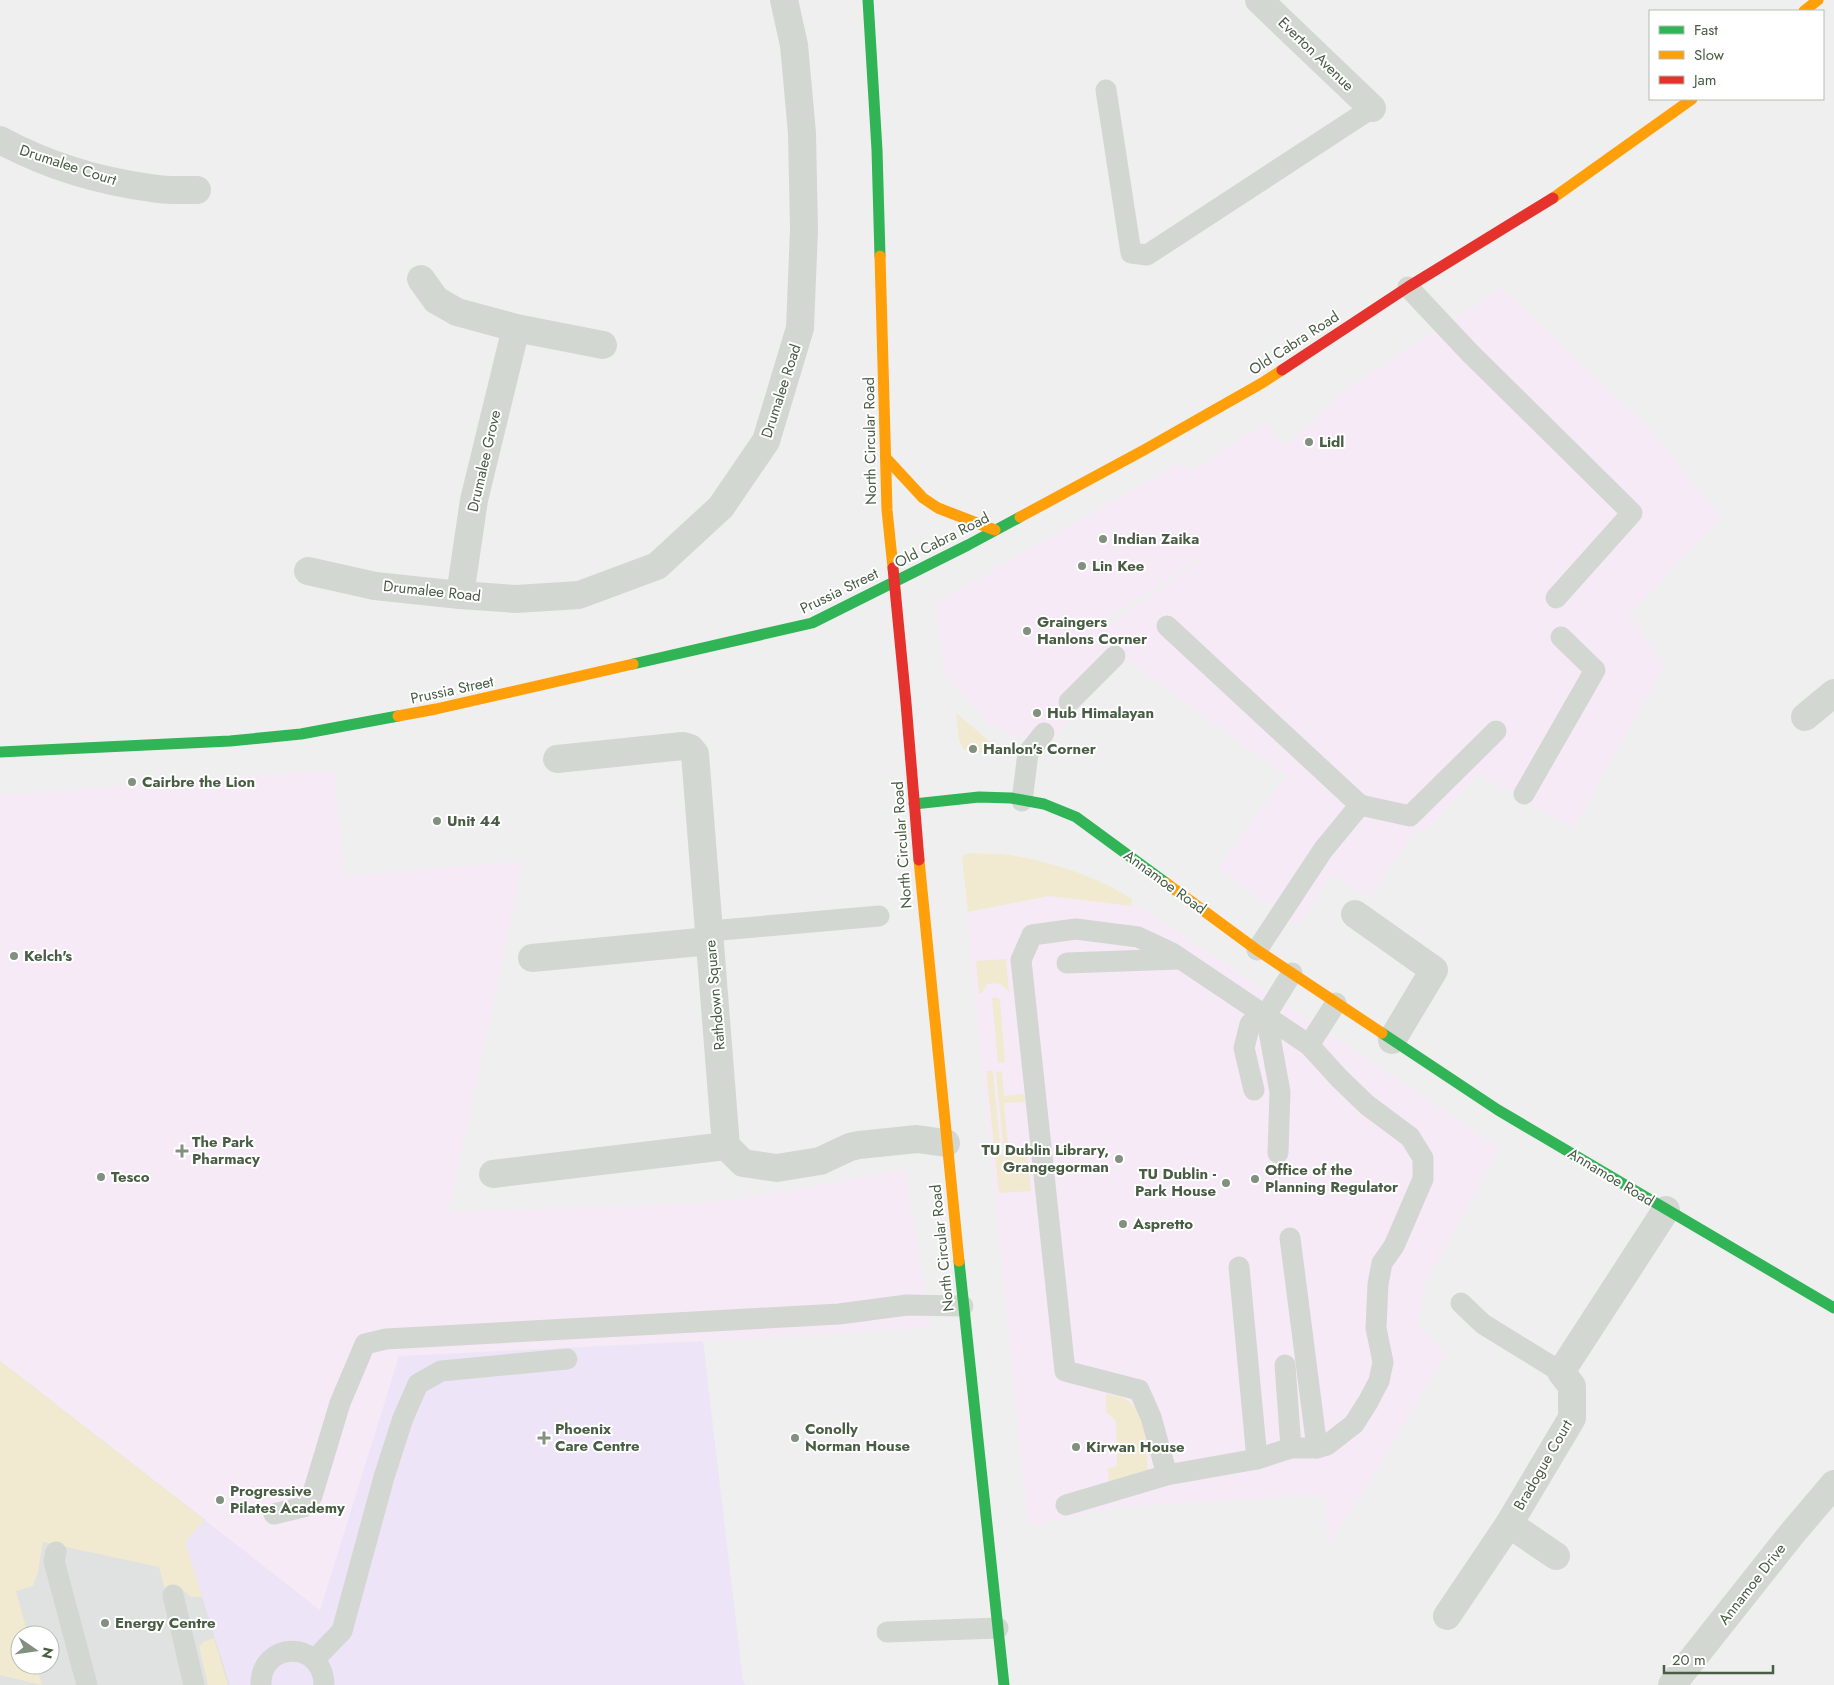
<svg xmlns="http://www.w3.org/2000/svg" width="1834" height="1685" font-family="Jost,sans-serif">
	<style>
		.commercial { fill: #f7eaf7; fill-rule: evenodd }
		.education { fill: #e0e1e1; fill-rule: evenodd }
		.medical { fill: #ede5f7 }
		.green { fill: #f1ead1 }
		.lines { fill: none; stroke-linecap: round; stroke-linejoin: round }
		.lane { stroke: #d3d7d1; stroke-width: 21 }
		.street { stroke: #d3d7d1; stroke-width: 28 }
		.fast { stroke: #30b455; stroke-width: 11 }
		.slow { stroke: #ff9f0a; stroke-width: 11 }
		.jam { stroke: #e5322d; stroke-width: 11 }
		.poi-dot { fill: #829080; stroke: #fff; stroke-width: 2 }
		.labels { text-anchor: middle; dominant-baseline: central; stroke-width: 4; stroke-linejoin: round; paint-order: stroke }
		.street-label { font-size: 15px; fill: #485d44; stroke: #fff }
		.poi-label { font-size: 15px; font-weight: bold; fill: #485d44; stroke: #fff; text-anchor: start }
	</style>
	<rect width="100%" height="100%" fill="#efeff0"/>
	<g class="commercial">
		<path d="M 1502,288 L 1653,432 L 1721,518 L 1629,614 L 1664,666 L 1573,829 L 1479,773 L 1427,829 L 1411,836 L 1368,897 L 1331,875 L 1298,926 L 1218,868 L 1286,776 L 1124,657 L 1076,708 L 1054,739 L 1046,747 L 991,725 L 945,674 L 936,603 L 1177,464 L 1194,469 L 1267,421 L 1276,438 L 1286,446 L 1344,390 ZM 1234,537 L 1107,627 L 1102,621 Z"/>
		<path d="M 334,770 L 345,876 L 523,861 L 449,1212 L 707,1203 L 757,1196 L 905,1170 L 931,1327 L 703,1341 L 565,1347 L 399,1356 L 320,1610 L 0,1361 L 0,795 Z"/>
		<path d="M 1049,896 L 1140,907 L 1500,1148 L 1425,1283 L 1417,1325 L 1446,1353 L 1371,1479 L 1332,1538 L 1328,1539 L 1324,1494 L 1117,1507 L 1028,1525 L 967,914 Z"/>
	</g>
	<path class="education" d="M 0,1361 L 205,1520 L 185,1542 L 230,1685 L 0,1685 ZM 20,1635 L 50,1635 L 50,1665 L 20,1665 Z"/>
	<path class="medical" d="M 703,1341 L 743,1681 L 746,1685 L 230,1685 L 185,1542 L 205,1520 L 320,1610 L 399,1356 Z"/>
	<g class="green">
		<path d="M 956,713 L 996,747 L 994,752 L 984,753 L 963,749 L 959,739 Z"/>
		<path d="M 971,853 C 984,854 997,853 1010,855 C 1052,862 1096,876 1132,899 L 1131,906 L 1049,896 L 968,912 L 962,858 L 965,854 Z"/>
		<path d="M 1006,959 L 1009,992 C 1002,984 997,982 987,984 L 982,993 L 979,993 L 976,961 Z"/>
		<path d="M 993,997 L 999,998 L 1000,1000 L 1005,1062 L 998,1063 L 992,999 Z"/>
		<path d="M 986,1071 L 993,1071 L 1001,1155 L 1027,1153 L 1031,1191 L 999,1193 Z"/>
		<path d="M 1002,1071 L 1004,1096 L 1024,1094 L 1025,1102 L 1004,1103 L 1008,1147 L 1028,1146 L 1028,1151 L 1004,1153 L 996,1072 Z"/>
		<path d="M 0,1361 L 205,1520 L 185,1542 L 202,1597 L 191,1597 L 182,1589 L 166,1593 L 159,1567 L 43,1542 L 38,1572 L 33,1586 L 16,1591 L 28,1635 L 20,1635 L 20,1665 L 36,1665 L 42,1685 L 0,1675 Z"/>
		<path d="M 1106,1394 C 1149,1398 1146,1435 1148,1469 L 1146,1473 L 1109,1482 L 1108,1469 L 1117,1466 L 1116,1421 L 1106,1412 Z"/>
		<path d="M 214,1638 L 228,1685 L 208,1685 L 199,1647 L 203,1642 Z"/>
	</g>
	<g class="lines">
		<g class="lane">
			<path d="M 1106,90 L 1131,253 L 1147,255 L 1372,108"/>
			<path d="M 1408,287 L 1469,352 L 1632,513 L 1556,598"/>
			<path d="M 1167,626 L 1360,805"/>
			<path d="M 1069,702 L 1115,656"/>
			<path d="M 1524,794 L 1595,670 L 1561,637"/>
			<path d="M 1022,801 L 1028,753 L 1044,733"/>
			<path d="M 710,931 L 879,916"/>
			<path d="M 1257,950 L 1323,850 L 1360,805 L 1410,816 L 1496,731"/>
			<path d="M 1067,963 L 1178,959"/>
			<path d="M 1266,1015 L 1280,1092 L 1278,1153"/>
			<path d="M 1309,1045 L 1336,1003"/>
			<path d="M 1254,1090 L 1244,1048 L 1250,1024 L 1266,1015 L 1292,973"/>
			<path d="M 1290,1238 L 1317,1448"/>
			<path d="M 1239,1267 L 1257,1459"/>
			<path d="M 1461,1303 L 1483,1324 L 1561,1372"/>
			<path d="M 1285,1365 L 1291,1448"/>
			<path d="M 1066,1505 L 1167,1475 L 1257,1459 L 1291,1448 L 1317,1448 L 1327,1445 L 1354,1424 L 1368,1402 L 1379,1381 L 1383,1362 L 1376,1328 L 1378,1284 L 1382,1263 L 1394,1246 L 1423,1179 L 1423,1158 L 1410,1137 L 1367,1105 L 1339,1078 L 1309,1045 L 1172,953 L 1138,937 L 1076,929 L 1032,935 L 1021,960 L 1065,1371 L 1139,1390 L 1151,1417 L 1167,1475"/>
			<path d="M 274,1514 L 303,1507 L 312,1496 L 340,1403 L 365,1344 L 386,1339 L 404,1338 L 839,1314 L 907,1305 L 963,1306"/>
			<path d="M 56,1552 L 54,1561 L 87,1685"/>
			<path d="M 173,1595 L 194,1685"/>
			<path d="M 887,1632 L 998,1628"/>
			<path d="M 314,1660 L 342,1631 L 384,1477 L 403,1418 L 418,1384 L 441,1371 L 567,1359"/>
			<path d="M 261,1685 C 260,1641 323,1639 324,1685"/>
		</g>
		<g class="street">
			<path d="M 1259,0 L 1372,108"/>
			<path d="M 0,140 C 46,165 99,181 151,188 C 166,191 182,190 197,190"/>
			<path d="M 421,279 L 436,300 L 457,312 L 516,328 L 603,345"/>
			<path d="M 308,571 L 375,586 L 460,595 L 516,599 L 579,595 L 657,566 L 721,507 L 766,441 L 800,328 L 804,230 L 802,133 L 794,45 L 784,0"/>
			<path d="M 460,595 L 474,500 L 516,328"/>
			<path d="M 1805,717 L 1834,693"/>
			<path d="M 557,759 L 683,746 L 690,748 L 695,754 L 726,1146 L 743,1163 L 777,1168 L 820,1161 L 850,1147 L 859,1145 L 917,1139 L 946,1143"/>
			<path d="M 1355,914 L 1434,970 L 1392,1040"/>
			<path d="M 532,958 L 710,941"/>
			<path d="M 493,1174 L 726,1146"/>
			<path d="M 1509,1524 L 1556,1556"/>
			<path d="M 1447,1616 L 1509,1524 L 1572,1418 L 1572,1386 L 1561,1372 L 1666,1210"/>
			<path d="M 1672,1685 L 1790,1536 L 1834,1484"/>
		</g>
		<g class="fast">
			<path d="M 868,0 L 877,150 L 880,256"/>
			<path d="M 633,664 L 812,623 L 968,545 L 1020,517"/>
			<path d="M 0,752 L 230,741 L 301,734 L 398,716"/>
			<path d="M 914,804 L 979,797 L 1011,798 L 1044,804 L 1076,817 L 1166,883"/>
			<path d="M 1382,1033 L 1498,1110 L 1834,1308"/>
			<path d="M 959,1261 L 1004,1685"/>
		</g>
		<g class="slow">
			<path d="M 1804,11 L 1818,0"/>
			<path d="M 1553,198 L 1692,99"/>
			<path d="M 880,256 L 887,510 L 893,568"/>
			<path d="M 886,458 L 923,498 L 938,508 L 995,530"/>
			<path d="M 1020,517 L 1144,450 L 1262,383 L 1282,370"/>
			<path d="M 398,716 L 436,709 L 633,664"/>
			<path d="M 919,860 L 959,1261"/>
			<path d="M 1166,883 L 1257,950 L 1382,1033"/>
		</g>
		<g class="jam">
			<path d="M 1282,370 L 1408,287 L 1553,198"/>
			<path d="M 893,568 L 906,703 L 919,860"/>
		</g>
	</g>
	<g class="poi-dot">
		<circle cx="1309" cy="442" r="5"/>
		<circle cx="1103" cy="539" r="5"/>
		<circle cx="1082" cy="566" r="5"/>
		<circle cx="1027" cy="631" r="5"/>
		<circle cx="1037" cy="713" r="5"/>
		<circle cx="973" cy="749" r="5"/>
		<circle cx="132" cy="782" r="5"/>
		<circle cx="437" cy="821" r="5"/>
		<circle cx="14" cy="956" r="5"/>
		<path d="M179.5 1143.5h5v5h5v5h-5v5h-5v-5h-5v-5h5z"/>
		<circle cx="1119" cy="1159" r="5"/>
		<circle cx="101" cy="1177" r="5"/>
		<circle cx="1255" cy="1179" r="5"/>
		<circle cx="1226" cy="1183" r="5"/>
		<circle cx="1123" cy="1224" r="5"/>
		<path d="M541.5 1430.5h5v5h5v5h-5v5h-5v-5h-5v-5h5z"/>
		<circle cx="795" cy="1438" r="5"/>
		<circle cx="1076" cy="1447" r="5"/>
		<circle cx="220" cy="1500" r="5"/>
		<circle cx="105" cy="1623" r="5"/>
	</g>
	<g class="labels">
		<g class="street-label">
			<text transform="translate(1316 54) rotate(44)">Everton Avenue</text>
			<text transform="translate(68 165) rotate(18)">Drumalee Court</text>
			<text transform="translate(1294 343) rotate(-33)">Old Cabra Road</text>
			<text transform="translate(781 391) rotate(-72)">Drumalee Road</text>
			<text transform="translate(870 441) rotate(-91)">North Circular Road</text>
			<text transform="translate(484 461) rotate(-77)">Drumalee Grove</text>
			<text transform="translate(942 540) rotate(-27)">Old Cabra Road</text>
			<text transform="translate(432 591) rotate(6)">Drumalee Road</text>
			<text transform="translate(839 591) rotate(-26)">Prussia Street</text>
			<text transform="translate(452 690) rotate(-12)">Prussia Street</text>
			<text transform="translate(902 845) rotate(-94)">North Circular Road</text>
			<text transform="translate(1165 882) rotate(36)">Annamoe Road</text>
			<text transform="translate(715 995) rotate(-95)">Rathdown Square</text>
			<text transform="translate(1611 1177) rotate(31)">Annamoe Road</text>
			<text transform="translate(942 1248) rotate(-96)">North Circular Road</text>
			<text transform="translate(1543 1465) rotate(-60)">Bradogue Court</text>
			<text transform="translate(1752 1584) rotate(-52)">Annamoe Drive</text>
		</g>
		<g class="poi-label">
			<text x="1319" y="442">Lidl</text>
			<text x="1113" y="539">Indian Zaika</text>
			<text x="1092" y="566">Lin Kee</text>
			<text x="1037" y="622">Graingers<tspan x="1037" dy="17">Hanlons Corner</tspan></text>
			<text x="1047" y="713">Hub Himalayan</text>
			<text x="983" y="749">Hanlon's Corner</text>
			<text x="142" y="782">Cairbre the Lion</text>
			<text x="447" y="821">Unit 44</text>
			<text x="24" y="956">Kelch's</text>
			<text x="192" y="1142">The Park<tspan x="192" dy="17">Pharmacy</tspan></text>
			<text x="1109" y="1150" text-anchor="end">TU Dublin Library,<tspan x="1109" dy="17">Grangegorman</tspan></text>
			<text x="1265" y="1170">Office of the<tspan x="1265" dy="17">Planning Regulator</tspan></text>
			<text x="1216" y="1174" text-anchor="end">TU Dublin -<tspan x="1216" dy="17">Park House</tspan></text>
			<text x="111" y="1177">Tesco</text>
			<text x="1133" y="1224">Aspretto</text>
			<text x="555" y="1429">Phoenix<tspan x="555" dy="17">Care Centre</tspan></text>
			<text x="805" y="1429">Conolly<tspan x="805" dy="17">Norman House</tspan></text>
			<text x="1086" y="1447">Kirwan House</text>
			<text x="230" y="1491">Progressive<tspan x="230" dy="17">Pilates Academy</tspan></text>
			<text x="115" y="1623">Energy Centre</text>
		</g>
	</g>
	<rect x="1649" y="10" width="175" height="90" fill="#ffffff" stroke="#b6beb4"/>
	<rect x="1659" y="26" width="25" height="8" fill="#30b455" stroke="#b6beb4"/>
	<text x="1694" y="35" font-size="15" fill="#485d44">Fast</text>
	<rect x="1659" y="51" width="25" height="8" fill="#ff9f0a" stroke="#b6beb4"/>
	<text x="1694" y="60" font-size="15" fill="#485d44">Slow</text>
	<rect x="1659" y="76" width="25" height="8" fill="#e5322d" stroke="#b6beb4"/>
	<text x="1694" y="85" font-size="15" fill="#485d44">Jam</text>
	<g transform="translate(35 1650) rotate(103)"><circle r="24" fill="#ffffff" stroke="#b6beb4"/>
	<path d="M0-4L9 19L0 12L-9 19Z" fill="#829080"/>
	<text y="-8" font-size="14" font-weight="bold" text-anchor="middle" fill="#485d44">N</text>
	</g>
	<path d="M1664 1665v8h109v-8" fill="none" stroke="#485d44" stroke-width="2.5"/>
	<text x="1672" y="1665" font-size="15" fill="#485d44" stroke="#ffffff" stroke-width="4" paint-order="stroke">20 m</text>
</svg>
